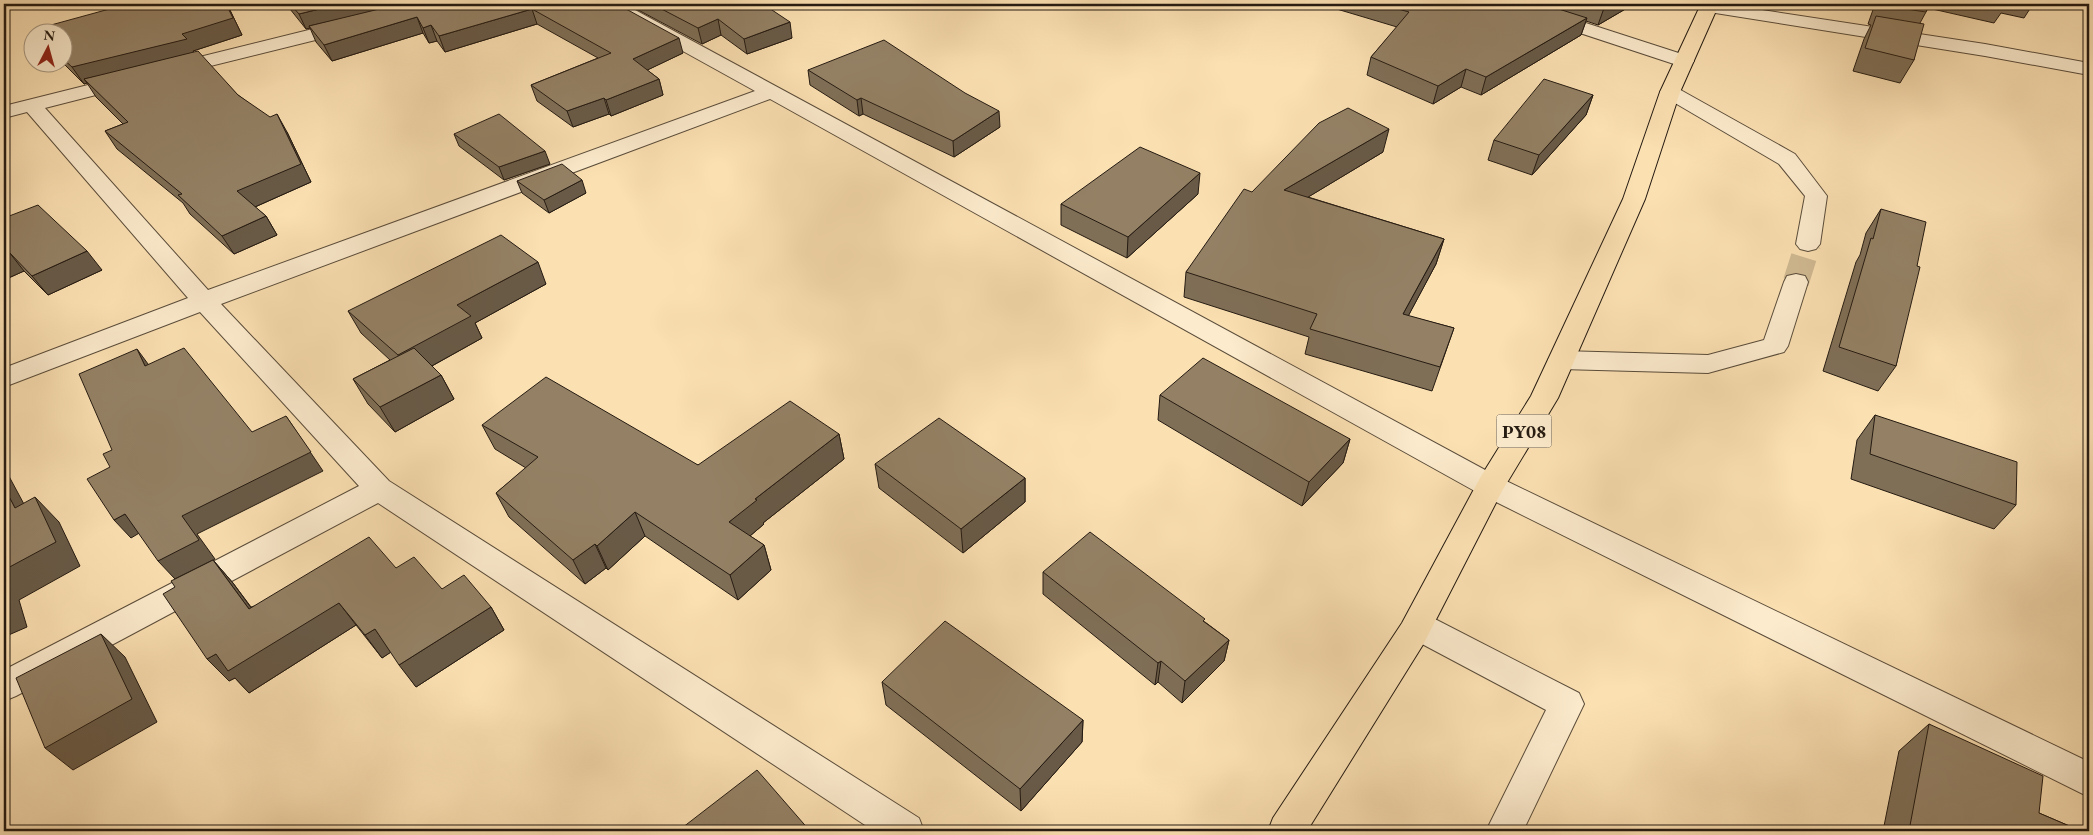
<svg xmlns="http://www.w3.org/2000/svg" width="2093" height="835" font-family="'EB Garamond',serif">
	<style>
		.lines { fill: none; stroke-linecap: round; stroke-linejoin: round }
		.minor-tunnel { stroke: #d0b992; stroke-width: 26; stroke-dasharray: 26 13; stroke-linecap: butt }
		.minor-casing { stroke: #5a4c3a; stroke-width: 2 }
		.highway-casing { stroke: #251b12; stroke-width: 2 }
		.minor { fill: #fcebcd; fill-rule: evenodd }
		.highway { fill: #fbe0b2; fill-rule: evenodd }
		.wall { fill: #7f6f57; stroke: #251b12 }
		.shaded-wall { fill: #685a47; stroke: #251b12 }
		.building { fill: #948165; stroke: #251b12 }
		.labels { text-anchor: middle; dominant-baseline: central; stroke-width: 5; stroke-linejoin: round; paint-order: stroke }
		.shield { fill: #fcebcd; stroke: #66594a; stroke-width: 1 }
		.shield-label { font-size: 19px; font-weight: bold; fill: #251b12 }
	</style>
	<rect width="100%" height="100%" fill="#fbe0b2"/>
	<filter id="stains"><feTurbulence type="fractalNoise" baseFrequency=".004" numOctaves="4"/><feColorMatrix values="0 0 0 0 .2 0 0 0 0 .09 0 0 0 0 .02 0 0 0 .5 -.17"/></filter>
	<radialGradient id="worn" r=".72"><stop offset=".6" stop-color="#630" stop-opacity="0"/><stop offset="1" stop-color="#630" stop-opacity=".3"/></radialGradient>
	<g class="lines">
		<path class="minor-tunnel" d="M 1796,282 L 1808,244"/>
		<g class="minor-casing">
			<g id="minor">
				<path d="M 602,4 L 624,4 L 1500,478 L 2089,762 L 2089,797 L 1480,494 L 770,99 L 221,304 L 389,481 L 919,818 L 924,831 L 874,831 L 378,503 L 16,696 L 4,701 L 4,670 L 359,486 L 200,312 L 4,387 L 4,368 L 188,298 L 27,112 L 4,118 L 4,106 L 128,75 L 135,77 L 138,81 L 135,85 L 45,108 L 208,290 L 755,91 L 605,8 Z"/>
				<path d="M 1501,4 L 1527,4 L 1691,57 L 1694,61 L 1691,65 L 1684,67 L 1677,65 L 1504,8 Z"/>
				<path d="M 1702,4 L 1723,4 L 1985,44 L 2089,63 L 2089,75 L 1985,56 L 1709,12 L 1703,11 L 1700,7 Z"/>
				<path d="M 349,20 L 356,22 L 358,26 L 356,30 L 170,76 L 163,74 L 160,70 L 163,66 Z"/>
				<path d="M 1670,86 L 1677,88 L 1795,154 L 1827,196 L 1820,244 L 1816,249 L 1808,251 L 1800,249 L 1796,244 L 1805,196 L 1779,164 L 1663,96 L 1660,92 L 1663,88 Z"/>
				<path d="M 1796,274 L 1805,276 L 1808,282 L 1788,346 L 1784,352 L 1708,373 L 1561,369 L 1552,366 L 1548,360 L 1552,354 L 1561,351 L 1708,355 L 1764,340 L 1784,282 L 1787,276 Z"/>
				<path d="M 1418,612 L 1429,616 L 1579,693 L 1584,704 L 1523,831 L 1486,831 L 1546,710 L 1407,636 L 1402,626 L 1407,616 Z"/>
			</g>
		</g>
		<g class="highway-casing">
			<path id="highway" d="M 1701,4 L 1719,4 L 1680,92 L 1645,199 L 1558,398 L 1502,491 L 1424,643 L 1307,831 L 1268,831 L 1273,818 L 1402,623 L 1480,478 L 1531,396 L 1623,199 L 1660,92 Z"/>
		</g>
		<use href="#minor" class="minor"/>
		<use href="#highway" class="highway"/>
	</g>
	<g class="wall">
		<path d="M 123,4 L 227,4 L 242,35 L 193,51 L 238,95 L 287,132 L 311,182 L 255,207 L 266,216 L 277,235 L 234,254 L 190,214 L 183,203 L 117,149 L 105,131 L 123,124 L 96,97 L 87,83 L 84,84 L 62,62 L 62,32 L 124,5 Z"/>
		<path d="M 286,4 L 617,4 L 683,53 L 647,70 L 659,79 L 663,95 L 611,116 L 609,114 L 573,127 L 537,101 L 531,85 L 598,58 L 537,24 L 445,52 L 437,41 L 429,43 L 423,33 L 332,61 L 316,42 L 310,28 L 306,29 Z"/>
		<path d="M 627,4 L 763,4 L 792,38 L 747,54 L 721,35 L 702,44 Z"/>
		<path d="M 1320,4 L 1634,4 L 1598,25 L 1586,21 L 1581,35 L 1481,95 L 1461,87 L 1433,104 L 1367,75 L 1371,57 L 1397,27 Z"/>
		<path d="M 1875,4 L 2033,4 L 2024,18 L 2001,13 L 1994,23 L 1928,8 L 1926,12 L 1920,23 L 1914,60 L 1900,83 L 1853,71 L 1864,39 L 1871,25 L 1868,24 Z"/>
		<path d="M 808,70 L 1000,127 L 954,157 L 863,114 L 859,116 L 810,85 Z"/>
		<path d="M 1593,95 L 1586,115 L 1532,175 L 1488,160 L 1494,140 Z"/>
		<path d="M 454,134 L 550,164 L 504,180 L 459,146 Z"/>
		<path d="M 1383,152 L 1308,197 L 1444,239 L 1436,264 L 1408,316 L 1454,328 L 1432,391 L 1305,354 L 1309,337 L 1184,297 L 1186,272 L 1252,192 Z"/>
		<path d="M 517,181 L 586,193 L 549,213 L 522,193 Z"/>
		<path d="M 1198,194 L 1127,258 L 1061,225 L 1061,204 Z"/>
		<path d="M 1881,209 L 1917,266 L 1896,366 L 1878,391 L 1823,371 L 1856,262 L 1860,255 L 1866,233 Z"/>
		<path d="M 4,214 L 6,218 L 102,270 L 48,295 L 24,271 L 4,280 Z"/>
		<path d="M 546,284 L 475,323 L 482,338 L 432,366 L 441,375 L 454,399 L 395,432 L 368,404 L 353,379 L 390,360 L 361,333 L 348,311 Z"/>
		<path d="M 1160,395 L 1350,439 L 1343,463 L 1302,506 L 1158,420 Z"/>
		<path d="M 1875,415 L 2016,505 L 1994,529 L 1851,479 L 1857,440 Z"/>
		<path d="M 482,425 L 698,465 L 839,434 L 844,459 L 763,523 L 764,524 L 750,536 L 764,545 L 771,570 L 738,600 L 645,536 L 608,570 L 606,568 L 585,584 L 509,517 L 496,493 L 526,468 L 495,449 Z"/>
		<path d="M 875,464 L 1025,478 L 1025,502 L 963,553 L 879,488 Z"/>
		<path d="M 213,560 L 233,583 L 251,607 L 396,568 L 442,589 L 491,607 L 504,630 L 416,687 L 391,652 L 382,658 L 356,625 L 249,693 L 235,678 L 229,681 L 175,587 Z"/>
		<path d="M 1043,572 L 1205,622 L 1229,640 L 1224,661 L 1182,703 L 1158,682 L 1155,685 L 1043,594 Z"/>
		<path d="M 882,682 L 1083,720 L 1082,742 L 1021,811 L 886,705 Z"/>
		<path d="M 1929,724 L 2039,813 L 2081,831 L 1883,831 L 1899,751 Z"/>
	</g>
	<g class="shaded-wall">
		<path d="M 226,4 L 227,4 L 242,35 L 193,51 L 196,56 L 84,79 L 87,83 L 84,84 L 72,67 L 182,34 Z"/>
		<path d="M 340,4 L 409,4 L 309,26 L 310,28 L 306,29 L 299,14 Z"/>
		<path d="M 1611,4 L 1634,4 L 1598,25 L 1604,8 Z"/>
		<path d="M 532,9 L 537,24 L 445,52 L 439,36 Z"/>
		<path d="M 417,17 L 423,33 L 332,61 L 324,45 Z"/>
		<path d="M 1587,18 L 1581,35 L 1481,95 L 1486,77 Z"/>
		<path d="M 718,19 L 721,35 L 702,44 L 698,28 Z"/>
		<path d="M 790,22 L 792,38 L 747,54 L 744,39 Z"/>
		<path d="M 431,25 L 437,41 L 429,43 L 423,28 Z"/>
		<path d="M 679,38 L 683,53 L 637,75 L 633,59 Z"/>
		<path d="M 1466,69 L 1461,87 L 1433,104 L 1438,86 Z"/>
		<path d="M 659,79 L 663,95 L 611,116 L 606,100 Z"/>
		<path d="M 1593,95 L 1586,115 L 1532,175 L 1539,155 Z"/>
		<path d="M 604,98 L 609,114 L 573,127 L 567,111 Z"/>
		<path d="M 861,98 L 863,114 L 859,116 L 857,100 Z"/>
		<path d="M 999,111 L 1000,127 L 954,157 L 953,141 Z"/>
		<path d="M 277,114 L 287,132 L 311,182 L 248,210 L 237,191 Z"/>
		<path d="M 1389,129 L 1383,152 L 1280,214 L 1284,190 Z"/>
		<path d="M 545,151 L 550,164 L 504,180 L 499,167 Z"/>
		<path d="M 1200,173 L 1198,194 L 1127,258 L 1128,237 Z"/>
		<path d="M 582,180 L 586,193 L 549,213 L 544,200 Z"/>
		<path d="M 266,216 L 277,235 L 234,254 L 222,236 Z"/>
		<path d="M 1444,239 L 1436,264 L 1396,339 L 1403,314 Z"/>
		<path d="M 87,251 L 102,270 L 48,295 L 32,276 Z"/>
		<path d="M 9,252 L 24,271 L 4,280 L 4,254 Z"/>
		<path d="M 538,262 L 546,284 L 475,323 L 482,338 L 410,378 L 398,355 L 457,305 Z"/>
		<path d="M 137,349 L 151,368 L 145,366 Z"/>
		<path d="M 441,375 L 454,399 L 395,432 L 380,407 Z"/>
		<path d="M 286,416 L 323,471 L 197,534 L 215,559 L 175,579 L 158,561 L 182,516 Z"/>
		<path d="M 839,434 L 844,459 L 763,523 L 764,524 L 737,547 L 729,522 L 755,499 Z"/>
		<path d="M 1350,439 L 1343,463 L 1302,506 L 1309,482 Z"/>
		<path d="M 4,467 L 39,532 L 15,508 L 4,487 Z"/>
		<path d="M 1025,478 L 1025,502 L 963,553 L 961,529 Z"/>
		<path d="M 35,497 L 59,522 L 80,566 L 19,600 L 27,627 L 4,637 L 4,570 Z"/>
		<path d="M 635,512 L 645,536 L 608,570 L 597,546 Z"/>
		<path d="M 125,514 L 141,532 L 131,538 L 114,520 Z"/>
		<path d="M 595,544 L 606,568 L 585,584 L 573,560 Z"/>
		<path d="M 764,545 L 771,570 L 738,600 L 730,575 Z"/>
		<path d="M 213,560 L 233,583 L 268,631 L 249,609 Z"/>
		<path d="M 339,603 L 356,625 L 249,693 L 235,678 L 229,681 L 207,659 L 216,654 Z"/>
		<path d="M 491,607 L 504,630 L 416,687 L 399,665 Z"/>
		<path d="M 375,629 L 391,652 L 382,658 L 365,635 Z"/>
		<path d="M 101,634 L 125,657 L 157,722 L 73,770 L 45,748 Z"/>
		<path d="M 1229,640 L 1224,661 L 1182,703 L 1185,681 Z"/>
		<path d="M 1161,661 L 1158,682 L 1155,685 L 1158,663 Z"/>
		<path d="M 1083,720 L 1082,742 L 1021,811 L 1020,789 Z"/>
	</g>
	<g class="building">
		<path d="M 123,4 L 226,4 L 233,18 L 182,34 L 187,39 L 72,67 L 62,58 L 62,32 L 56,32 L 51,25 L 124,5 Z"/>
		<path d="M 290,4 L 340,4 L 299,14 Z"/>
		<path d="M 400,4 L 617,4 L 679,38 L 633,59 L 659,79 L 606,100 L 604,98 L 567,111 L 531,85 L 611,53 L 532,9 L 439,36 L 431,25 L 423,28 L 417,17 L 324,45 L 309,26 Z"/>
		<path d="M 652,4 L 763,4 L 790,22 L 744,39 L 718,19 L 698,28 Z"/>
		<path d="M 1380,4 L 1543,4 L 1587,18 L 1486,77 L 1466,69 L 1438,86 L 1371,57 L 1409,12 Z"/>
		<path d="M 1592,4 L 1611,4 L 1604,8 Z"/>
		<path d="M 1879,4 L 1929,4 L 1926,12 L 1879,5 Z"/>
		<path d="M 1876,16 L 1924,24 L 1914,60 L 1865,48 Z"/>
		<path d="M 884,40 L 965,93 L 999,111 L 953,141 L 861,98 L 857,100 L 808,70 Z"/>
		<path d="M 198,51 L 238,95 L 270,117 L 277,114 L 301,164 L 237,191 L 266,216 L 222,236 L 178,195 L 182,194 L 105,131 L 128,122 L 84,79 Z"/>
		<path d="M 1544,79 L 1593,95 L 1539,155 L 1494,140 Z"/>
		<path d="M 1348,108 L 1389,129 L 1284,190 L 1444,239 L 1403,314 L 1454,328 L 1440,367 L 1310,329 L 1317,314 L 1186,272 L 1244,189 L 1252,192 L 1319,123 Z"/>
		<path d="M 499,114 L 545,151 L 499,167 L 454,134 Z"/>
		<path d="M 1140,147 L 1200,173 L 1128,237 L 1061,204 Z"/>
		<path d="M 562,164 L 582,180 L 544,200 L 517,181 Z"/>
		<path d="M 38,205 L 87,251 L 32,276 L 9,252 L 4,254 L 4,218 Z"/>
		<path d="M 1881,209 L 1926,222 L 1917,266 L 1920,267 L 1896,366 L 1839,347 L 1871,238 L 1873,239 Z"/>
		<path d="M 501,235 L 538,262 L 457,305 L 471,316 L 398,355 L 348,311 Z"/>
		<path d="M 184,348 L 252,432 L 286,416 L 311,452 L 182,516 L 199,540 L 158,561 L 125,514 L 114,520 L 87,479 L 110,467 L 103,454 L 112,450 L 79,374 L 137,349 L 145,366 Z"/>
		<path d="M 414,348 L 441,375 L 380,407 L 353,379 Z"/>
		<path d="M 1203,358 L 1350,439 L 1309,482 L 1160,395 Z"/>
		<path d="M 546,377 L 698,465 L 790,401 L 839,434 L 755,499 L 757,500 L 729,522 L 764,545 L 730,575 L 635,512 L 597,546 L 595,544 L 573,560 L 496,493 L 538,457 L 482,425 Z"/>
		<path d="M 1875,415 L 2017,462 L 2016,505 L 1870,454 Z"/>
		<path d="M 939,418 L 1025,478 L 961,529 L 875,464 Z"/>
		<path d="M 4,487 L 15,508 L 35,497 L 56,542 L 4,570 Z"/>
		<path d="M 1090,532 L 1205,619 L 1203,621 L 1229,640 L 1185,681 L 1161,661 L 1158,663 L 1043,572 Z"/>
		<path d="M 369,537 L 396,568 L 414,557 L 442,589 L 464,575 L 491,607 L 399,665 L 375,629 L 365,635 L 339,603 L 228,671 L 216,654 L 207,659 L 163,594 L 175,587 L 171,581 L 213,560 L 249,609 Z"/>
		<path d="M 945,621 L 1083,720 L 1020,789 L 882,682 Z"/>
		<path d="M 101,634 L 132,699 L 45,748 L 16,678 Z"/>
		<path d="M 1929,724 L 2043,776 L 2039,813 L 2081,831 L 1909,831 Z"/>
		<path d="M 757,770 L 810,831 L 678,831 Z"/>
	</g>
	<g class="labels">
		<rect class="shield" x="1496.5" y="414.5" width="55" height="33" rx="4"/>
		<g class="shield-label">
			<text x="1524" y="431">PY08</text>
		</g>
	</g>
	<rect width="2093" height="835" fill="none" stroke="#fbe0b2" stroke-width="20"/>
	<rect x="5" y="5" width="2083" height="825" fill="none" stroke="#251b12" stroke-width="2.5"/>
	<rect x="10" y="10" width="2073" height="815" fill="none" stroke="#251b12"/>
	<g transform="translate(48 48) rotate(6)"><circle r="24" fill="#fcebcd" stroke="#a69882"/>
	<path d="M0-4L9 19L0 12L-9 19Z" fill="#8f2418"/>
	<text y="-8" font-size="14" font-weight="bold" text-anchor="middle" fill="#251b12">N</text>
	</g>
	<rect width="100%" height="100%" filter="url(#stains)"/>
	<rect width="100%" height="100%" fill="url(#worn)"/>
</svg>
